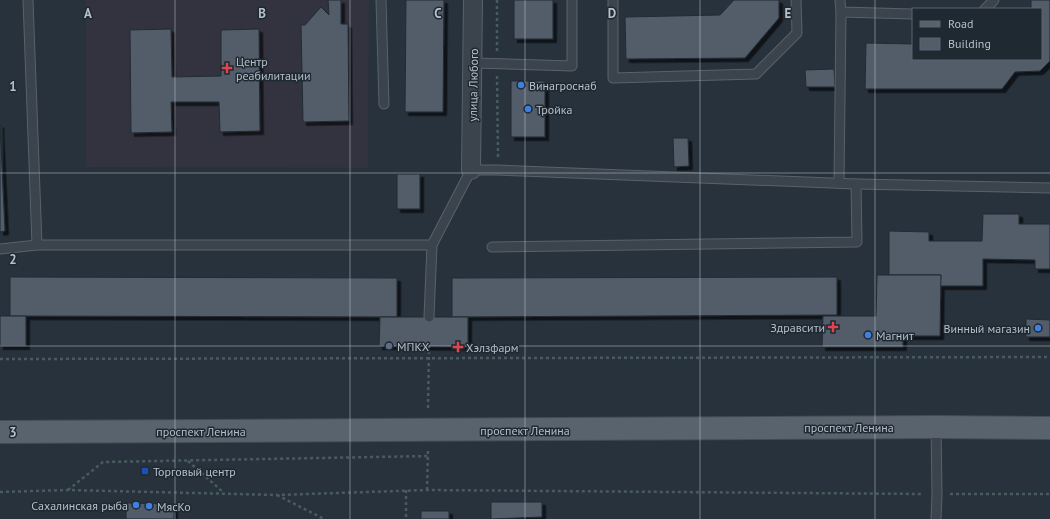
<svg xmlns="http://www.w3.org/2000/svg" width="1050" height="519" font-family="'PT Sans',sans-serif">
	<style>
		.medical { fill: #33323f }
		.building { fill: #525d6a; stroke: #212b34; filter: url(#shadow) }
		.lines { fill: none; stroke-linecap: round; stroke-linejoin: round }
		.lane-casing { stroke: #58626b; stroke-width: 11 }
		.street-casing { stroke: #58626b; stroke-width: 20 }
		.primary-casing { stroke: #444d56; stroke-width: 24 }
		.path { stroke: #495c5d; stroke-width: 2.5; stroke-dasharray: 3 3; stroke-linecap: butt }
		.lane { stroke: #3b444d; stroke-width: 9 }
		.street { stroke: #3b444d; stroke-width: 18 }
		.primary { stroke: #59636d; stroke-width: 22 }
		.grid { fill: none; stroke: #b7bfc8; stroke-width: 1; stroke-opacity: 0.55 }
		.health-dot { fill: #e0444e; stroke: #1f2932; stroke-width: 1.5 }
		.shop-dot { fill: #3f7fe0; stroke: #1f2932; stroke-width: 1.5 }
		.service-dot { fill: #5c6f8a; stroke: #1f2932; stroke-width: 1.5 }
		.transit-dot { fill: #1a4fb4; stroke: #1f2932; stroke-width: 1.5 }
		.labels { text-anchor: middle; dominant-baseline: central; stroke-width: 3; stroke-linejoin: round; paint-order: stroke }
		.poi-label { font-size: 12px; fill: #b7bfc8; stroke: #1f2932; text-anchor: start }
		.street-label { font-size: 12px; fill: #b7bfc8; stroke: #1f2932 }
		.grid-label { font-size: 13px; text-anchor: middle; font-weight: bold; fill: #b7bfc8; stroke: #1f2932; stroke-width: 3; stroke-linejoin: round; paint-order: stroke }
	</style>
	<defs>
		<filter id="shadow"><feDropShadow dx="3.5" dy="3.5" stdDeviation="0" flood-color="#0009"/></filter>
	</defs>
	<rect width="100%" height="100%" fill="#27323d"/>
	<path class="medical" d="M 86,0 L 369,0 L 368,168 L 86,167 Z"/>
	<g class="building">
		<path d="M 328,0 L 341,0 L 341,24 L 348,24 L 349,121 L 303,122 L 301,25 L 305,25 L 321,7 L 329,15 Z"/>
		<path d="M 406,0 L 444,0 L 443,112 L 405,112 Z"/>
		<rect x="514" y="0" width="39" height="39"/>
		<path d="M 734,0 L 779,0 L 779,18 L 745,58 L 626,59 L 625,17 L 720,15 Z"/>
		<path d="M 1031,0 L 1050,0 L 1050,61 L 1040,71 L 1015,72 L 1002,89 L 865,89 L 866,43 L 913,44 L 913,59 L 1041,59 L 1041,9 L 1031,9 Z"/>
		<path d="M 171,29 L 172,77 L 221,76 L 221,30 L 259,29 L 260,131 L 220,132 L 219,102 L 171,102 L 172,132 L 131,133 L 130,30 Z"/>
		<path d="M 834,69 L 835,87 L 806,87 L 805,70 Z"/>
		<rect x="511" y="81" width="34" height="56"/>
		<path d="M 0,124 L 5,231 L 0,232 Z"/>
		<path d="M 673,138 L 688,138 L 689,166 L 674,167 Z"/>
		<rect x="397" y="174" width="23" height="35"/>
		<path d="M 983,214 L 1019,214 L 1019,224 L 1050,224 L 1050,269 L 1035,269 L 1035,260 L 983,259 L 983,286 L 940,286 L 941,275 L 889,275 L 889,231 L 929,232 L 929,241 L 982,241 Z"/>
		<path d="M 877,275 L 941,275 L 940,336 L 903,336 L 903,347 L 822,347 L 823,316 L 876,316 Z"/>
		<path d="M 10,277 L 397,278 L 397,317 L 10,316 Z"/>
		<path d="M 837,277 L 837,315 L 452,317 L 452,278 Z"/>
		<rect x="0" y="316" width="26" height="30"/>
		<path d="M 380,317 L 468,317 L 468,347 L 379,346 Z"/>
		<path d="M 1026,319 L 1050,320 L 1050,337 L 1026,337 Z"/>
		<path d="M 491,502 L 542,502 L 542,517 L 491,519 Z"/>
		<path d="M 126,503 L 174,504 L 174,519 L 126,519 Z"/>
		<rect x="421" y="511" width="28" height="8"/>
	</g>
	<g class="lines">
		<g class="lane-casing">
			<g id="lane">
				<path d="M 28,0 L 37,245"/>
				<path d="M 381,0 L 384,104"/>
				<path d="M 613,0 L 613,78 L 756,74 L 797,33 L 796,0"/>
				<path d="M 840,0 L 841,12 L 913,14"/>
				<path d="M 985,9 L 994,0"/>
				<path d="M 473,63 L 572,66 L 572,0"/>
				<path d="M 839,183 L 841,12"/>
				<path d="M 492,247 L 857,242 L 856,184"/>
				<path d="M 0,249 L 37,245 L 432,245 L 471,170 L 498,170 L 856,184 L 1050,188"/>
				<path d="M 429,317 L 432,245"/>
				<path d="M 936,427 L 937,495 L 936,519"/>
			</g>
		</g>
		<g class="street-casing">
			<path id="street" d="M 471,170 L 473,0"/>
		</g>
		<g class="primary-casing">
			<path id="primary" d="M 0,432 L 936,427 L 1050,428"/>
		</g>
		<g class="path">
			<path d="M 497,51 L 497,0"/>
			<path d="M 497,76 L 498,157"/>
			<path d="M 0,359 L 1050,357"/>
			<path d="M 428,408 L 429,346"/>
			<path d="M 188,461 L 224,493"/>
			<path d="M 68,490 L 103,462 L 428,456"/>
			<path d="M 406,490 L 406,519"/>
			<path d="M 427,490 L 428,450"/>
			<path d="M 0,492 L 68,490 L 277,495 L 427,490 L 923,494"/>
			<path d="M 950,494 L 1050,494"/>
			<path d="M 277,495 L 324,519"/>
		</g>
		<use href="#lane" class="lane"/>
		<use href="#street" class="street"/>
		<use href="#primary" class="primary"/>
	</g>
	<path class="grid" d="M 175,0 L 175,519M 350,0 L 350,519M 525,0 L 525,519M 700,0 L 700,519M 875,0 L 875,519M 0,173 L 1050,173M 0,346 L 1050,346"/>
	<g class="health-dot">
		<path d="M225 62h4v4h4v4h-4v4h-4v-4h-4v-4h4z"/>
		<path d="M831 321h4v4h4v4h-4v4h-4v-4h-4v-4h4z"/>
		<path d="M456 341h4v4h4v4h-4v4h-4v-4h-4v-4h4z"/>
	</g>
	<g class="shop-dot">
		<circle cx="521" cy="85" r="4"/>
		<circle cx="528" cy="109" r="4"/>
		<circle cx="1038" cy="328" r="4"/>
		<circle cx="868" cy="335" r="4"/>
		<circle cx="136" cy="505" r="4"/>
		<circle cx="149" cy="506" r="4"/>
	</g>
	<circle class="service-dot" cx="389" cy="346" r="4"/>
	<rect class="transit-dot" x="141" y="467" width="8" height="8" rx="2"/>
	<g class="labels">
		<g class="poi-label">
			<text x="236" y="61">Центр<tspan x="236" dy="14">реабилитации</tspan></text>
			<text x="529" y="85">Винагроснаб</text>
			<text x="536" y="109">Тройка</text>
			<text x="825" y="327" text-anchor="end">Здравсити</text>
			<text x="1030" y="328" text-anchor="end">Винный магазин</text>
			<text x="876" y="335">Магнит</text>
			<text x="397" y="346">МПКХ</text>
			<text x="466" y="347">Хэлзфарм</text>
			<text x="153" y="471">Торговый центр</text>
			<text x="128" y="505" text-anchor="end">Сахалинская рыба</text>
			<text x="157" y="506">МясКо</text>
		</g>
		<g class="street-label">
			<text transform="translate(473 85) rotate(-89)">улица Любого</text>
			<text x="849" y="427">проспект Ленина</text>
			<text x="525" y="430">проспект Ленина</text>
			<text x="201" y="431">проспект Ленина</text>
		</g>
	</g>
	<g class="grid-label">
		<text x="88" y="18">A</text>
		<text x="262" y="18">B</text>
		<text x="438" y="18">C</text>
		<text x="612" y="18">D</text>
		<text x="788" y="18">E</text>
		<text x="13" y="91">1</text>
		<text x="13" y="264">2</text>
		<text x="13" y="437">3</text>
	</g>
	<rect x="912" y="8" width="130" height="52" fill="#1f2932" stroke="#5c656e"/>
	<rect x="920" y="21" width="20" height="6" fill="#59636d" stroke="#5c656e"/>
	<text x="948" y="28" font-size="12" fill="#b7bfc8">Road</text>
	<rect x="920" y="38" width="20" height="12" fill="#525d6a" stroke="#5c656e"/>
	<text x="948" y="48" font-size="12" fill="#b7bfc8">Building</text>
</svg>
